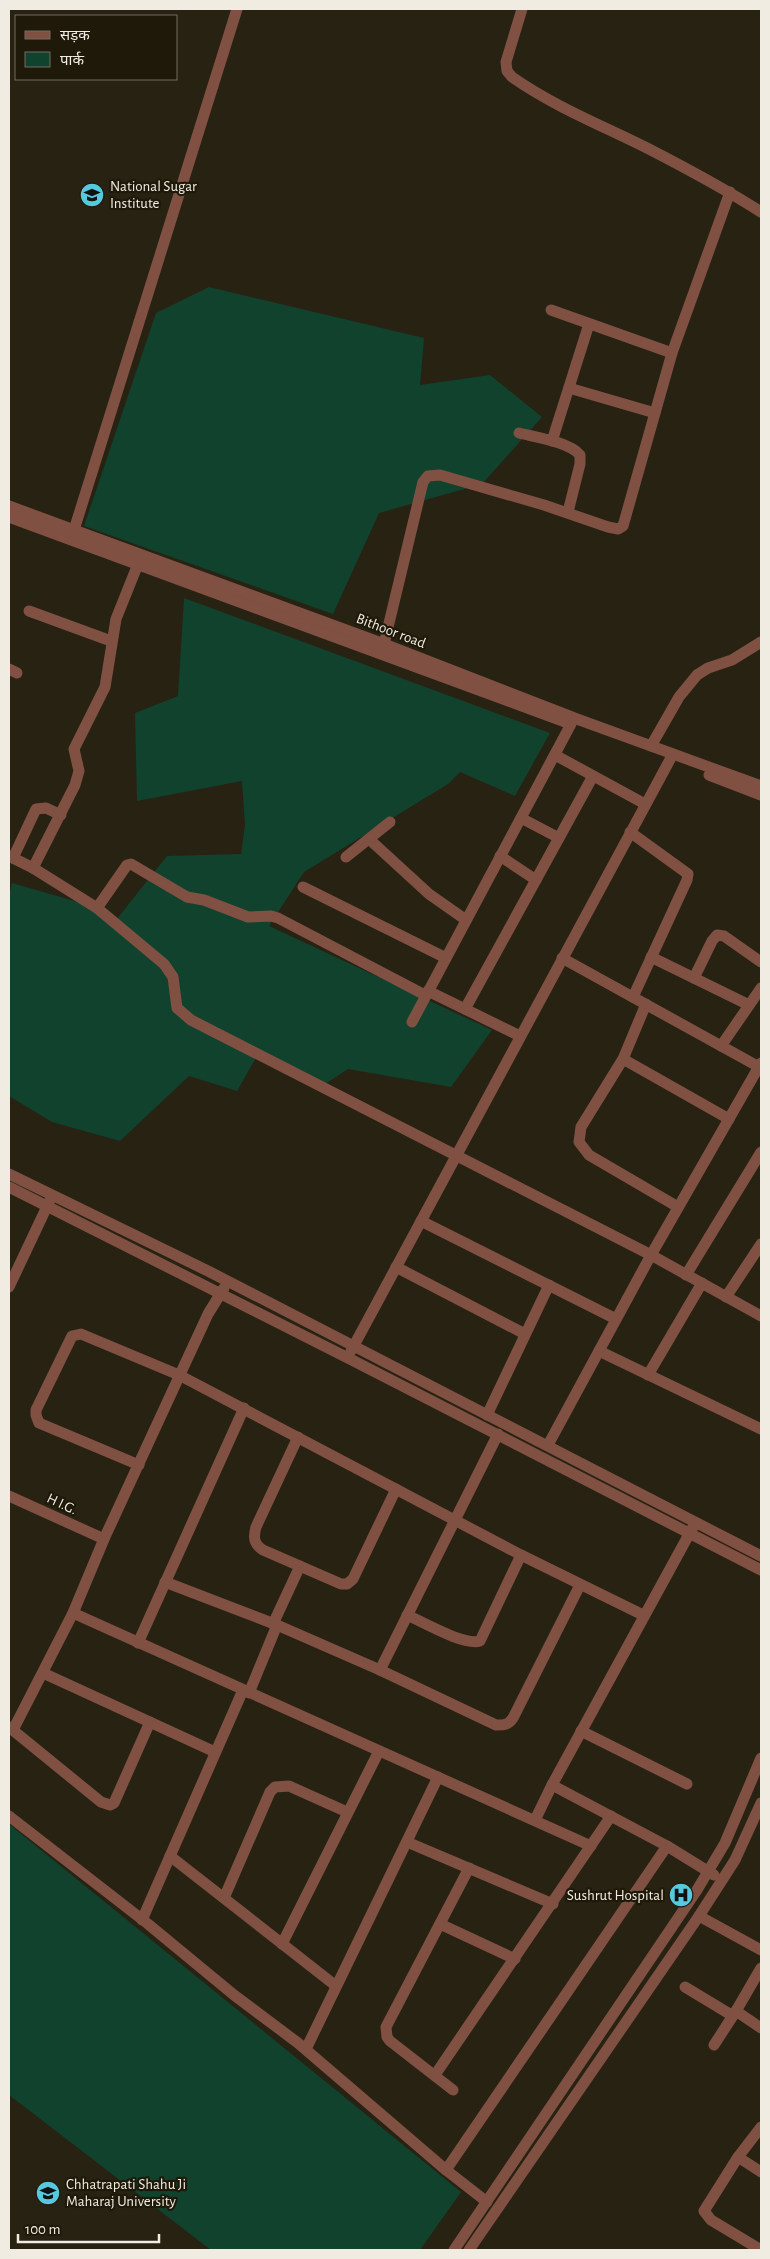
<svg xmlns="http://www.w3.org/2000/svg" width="770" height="2259" font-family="'Alegreya Sans','Noto Sans Devanagari',sans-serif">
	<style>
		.green { fill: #11422e }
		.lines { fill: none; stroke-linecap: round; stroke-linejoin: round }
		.minor { stroke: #805143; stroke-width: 11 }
		.labels { text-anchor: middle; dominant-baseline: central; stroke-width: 4.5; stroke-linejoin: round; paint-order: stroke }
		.poi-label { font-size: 15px; fill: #f0ece2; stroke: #1e1909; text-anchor: start }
		.street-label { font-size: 15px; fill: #f0ece2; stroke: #1e1909 }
	</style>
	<rect width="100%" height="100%" fill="#282212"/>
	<g class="green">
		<path d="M 209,287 L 424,338 L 420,385 L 490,375 L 542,417 L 482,484 L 379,513 L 333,614 L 84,526 L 156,313 Z"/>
		<path d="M 184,598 L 550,733 L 515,796 L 460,772 L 448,784 L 304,872 L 269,926 L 492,1030 L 451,1087 L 348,1069 L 322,1086 L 257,1056 L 237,1091 L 189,1076 L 120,1141 L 52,1122 L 9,1096 L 9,896 L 12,883 L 92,906 L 116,920 L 167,856 L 241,854 L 245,825 L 242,781 L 137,801 L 135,713 L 178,696 Z"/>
		<path d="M 9,1824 L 461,2192 L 420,2250 L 211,2250 L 9,2095 Z"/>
	</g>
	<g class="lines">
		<g class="minor">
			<path d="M 522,9 L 506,62 L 507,71 L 512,77 C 555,107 601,125 647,148 C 686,168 725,189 761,212"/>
			<path d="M 551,310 L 672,353"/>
			<path d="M 569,388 L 655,413"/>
			<path d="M 519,433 C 535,437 569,442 580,455 L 580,464 L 568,512"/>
			<path d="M 552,441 L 589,324"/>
			<path d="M 9,506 L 384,644 L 577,719 L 761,786"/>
			<path d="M 9,517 L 568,723"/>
			<path d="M 74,530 L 237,9"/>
			<path d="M 29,611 L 111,641"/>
			<path d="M 384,644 L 423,482 L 428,476 L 440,475 L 544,505 L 608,527 L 618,529 L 623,526 L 672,353 L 730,192"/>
			<path d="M 9,669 L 17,673"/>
			<path d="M 651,746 L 679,697 L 697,675 L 708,668 L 732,660 L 761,642"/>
			<path d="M 555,755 L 645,804"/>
			<path d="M 709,775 L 761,795"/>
			<path d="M 521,818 L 559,838"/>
			<path d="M 630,832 L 688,874 L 687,880 L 633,997"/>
			<path d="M 369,839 L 429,894 L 466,920"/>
			<path d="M 9,856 L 33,868 L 97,908 L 164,964 L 173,977 L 177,1008 L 191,1020 L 651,1255 L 761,1316"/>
			<path d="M 500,856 L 536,880"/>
			<path d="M 346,857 L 390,822"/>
			<path d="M 13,858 L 36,809 L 46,808 L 61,815"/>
			<path d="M 33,868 L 75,785 L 79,771 L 74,749 L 105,687 L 116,619 L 138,564"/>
			<path d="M 303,887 L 446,958"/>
			<path d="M 97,908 L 127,865 L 131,864 L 187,897 L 204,900 L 248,917 L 271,916 L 278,918 L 425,995"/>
			<path d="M 651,957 L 749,1005"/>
			<path d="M 562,958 L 761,1068"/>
			<path d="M 694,978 L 712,941 L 717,935 L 724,936 L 761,962"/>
			<path d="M 428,991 L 520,1036"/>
			<path d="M 646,1004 L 623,1059 L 581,1127 L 579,1142 L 589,1155 L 678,1207"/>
			<path d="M 465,1009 L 593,776"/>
			<path d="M 412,1022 L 571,724"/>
			<path d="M 721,1046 L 761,988"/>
			<path d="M 623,1059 L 729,1119"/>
			<path d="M 9,1174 L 210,1272 L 761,1556"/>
			<path d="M 9,1187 L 348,1358 L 761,1570"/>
			<path d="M 421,1221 L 616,1319"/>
			<path d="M 396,1267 L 525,1334"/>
			<path d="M 686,1275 L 761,1152"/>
			<path d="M 9,1287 L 51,1198"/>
			<path d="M 726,1297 L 761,1244"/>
			<path d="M 351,1351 L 673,754"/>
			<path d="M 599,1351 L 761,1429"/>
			<path d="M 648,1375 L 702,1283"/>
			<path d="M 487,1415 L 549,1285"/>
			<path d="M 298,1437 L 256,1527 C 253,1538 254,1544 263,1550 L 341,1584 L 347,1584 L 353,1579 L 396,1489"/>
			<path d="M 548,1445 L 651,1255 L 761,1063"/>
			<path d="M 139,1465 L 39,1423 L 36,1415 L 36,1410 L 72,1336 L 81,1334 L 179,1375 L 521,1555 L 643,1615"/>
			<path d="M 9,1496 L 104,1539"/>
			<path d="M 693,1527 L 552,1785 L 667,1846 L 714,1875"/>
			<path d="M 165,1582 L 277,1625 L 380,1670 L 496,1725 C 505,1725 508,1725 513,1718 L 580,1585"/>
			<path d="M 73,1613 L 591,1846"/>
			<path d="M 407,1615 C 423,1622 464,1646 480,1641 L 521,1555"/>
			<path d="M 273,1624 L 300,1566"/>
			<path d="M 138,1643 L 244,1408"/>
			<path d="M 380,1670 L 498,1434"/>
			<path d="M 43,1673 L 215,1752"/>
			<path d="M 249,1693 L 277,1625"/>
			<path d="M 9,1727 L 101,1802 L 110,1805 L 114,1803 L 150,1722"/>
			<path d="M 13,1730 L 73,1613 L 104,1539 L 208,1314 L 224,1288"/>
			<path d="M 581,1731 L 687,1784"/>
			<path d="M 9,1816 L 148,1924 L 234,1995 L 298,2043 L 446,2170 L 667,1846"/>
			<path d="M 535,1820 L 552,1785"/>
			<path d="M 407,1842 L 553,1904"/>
			<path d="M 170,1856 L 336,1986"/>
			<path d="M 224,1898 L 270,1792 L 275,1787 L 289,1786 L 347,1812"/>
			<path d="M 699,1916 L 761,1950"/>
			<path d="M 142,1920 L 243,1690"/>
			<path d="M 440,1924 L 515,1959"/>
			<path d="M 282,1944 L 379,1751"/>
			<path d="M 761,1968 L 736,2011 L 761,2028"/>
			<path d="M 685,1987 L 733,2016"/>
			<path d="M 714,2045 L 736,2011"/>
			<path d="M 306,2049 L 438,1777"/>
			<path d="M 435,2075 L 611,1816"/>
			<path d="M 453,2090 L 390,2041 L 387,2037 L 386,2027 L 469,1868"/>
			<path d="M 761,2127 L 738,2157 L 761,2172"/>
			<path d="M 738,2157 L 704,2211 L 711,2220 L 761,2250"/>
			<path d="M 446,2170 L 487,2202"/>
			<path d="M 454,2250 L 697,1890 L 725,1843 L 761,1758"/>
			<path d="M 469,2250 L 699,1916 L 735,1860 L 761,1803"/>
		</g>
	</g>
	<defs>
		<g id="university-disc" transform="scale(1.25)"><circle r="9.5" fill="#55cadf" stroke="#1e1909"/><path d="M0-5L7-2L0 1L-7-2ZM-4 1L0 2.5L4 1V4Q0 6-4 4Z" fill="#111"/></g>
		<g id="hospital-disc" transform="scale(1.25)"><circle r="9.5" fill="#55cadf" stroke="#1e1909"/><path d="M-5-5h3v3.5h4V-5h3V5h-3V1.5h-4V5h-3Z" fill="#111"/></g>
	</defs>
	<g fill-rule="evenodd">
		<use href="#university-disc" x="92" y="195"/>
		<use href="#hospital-disc" x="681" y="1895"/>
		<use href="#university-disc" x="48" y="2193"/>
	</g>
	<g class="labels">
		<g class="poi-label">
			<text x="110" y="186">National Sugar<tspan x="110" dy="17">Institute</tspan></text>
			<text x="664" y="1895" text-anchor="end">Sushrut Hospital</text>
			<text x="66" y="2184">Chhatrapati Shahu Ji<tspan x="66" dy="17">Maharaj University</tspan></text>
		</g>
		<g class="street-label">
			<text transform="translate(391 631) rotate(21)">Bithoor road</text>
			<text transform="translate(62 1504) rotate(25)">H I.G.</text>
		</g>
	</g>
	<rect width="770" height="2259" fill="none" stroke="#f0ece2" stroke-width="20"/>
	<rect x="15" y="15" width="162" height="65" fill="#1e1909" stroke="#726d60"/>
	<rect x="25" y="31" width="25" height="8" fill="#805143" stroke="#726d60"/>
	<text x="60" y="40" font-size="15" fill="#f0ece2">सड़क</text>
	<rect x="25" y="52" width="25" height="15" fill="#11422e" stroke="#726d60"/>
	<text x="60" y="65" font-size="15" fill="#f0ece2">पार्क</text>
	<path d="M18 2234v8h141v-8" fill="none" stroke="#f0ece2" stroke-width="2.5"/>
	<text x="25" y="2234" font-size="15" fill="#f0ece2" stroke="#1e1909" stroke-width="4" paint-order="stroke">100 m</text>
</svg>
